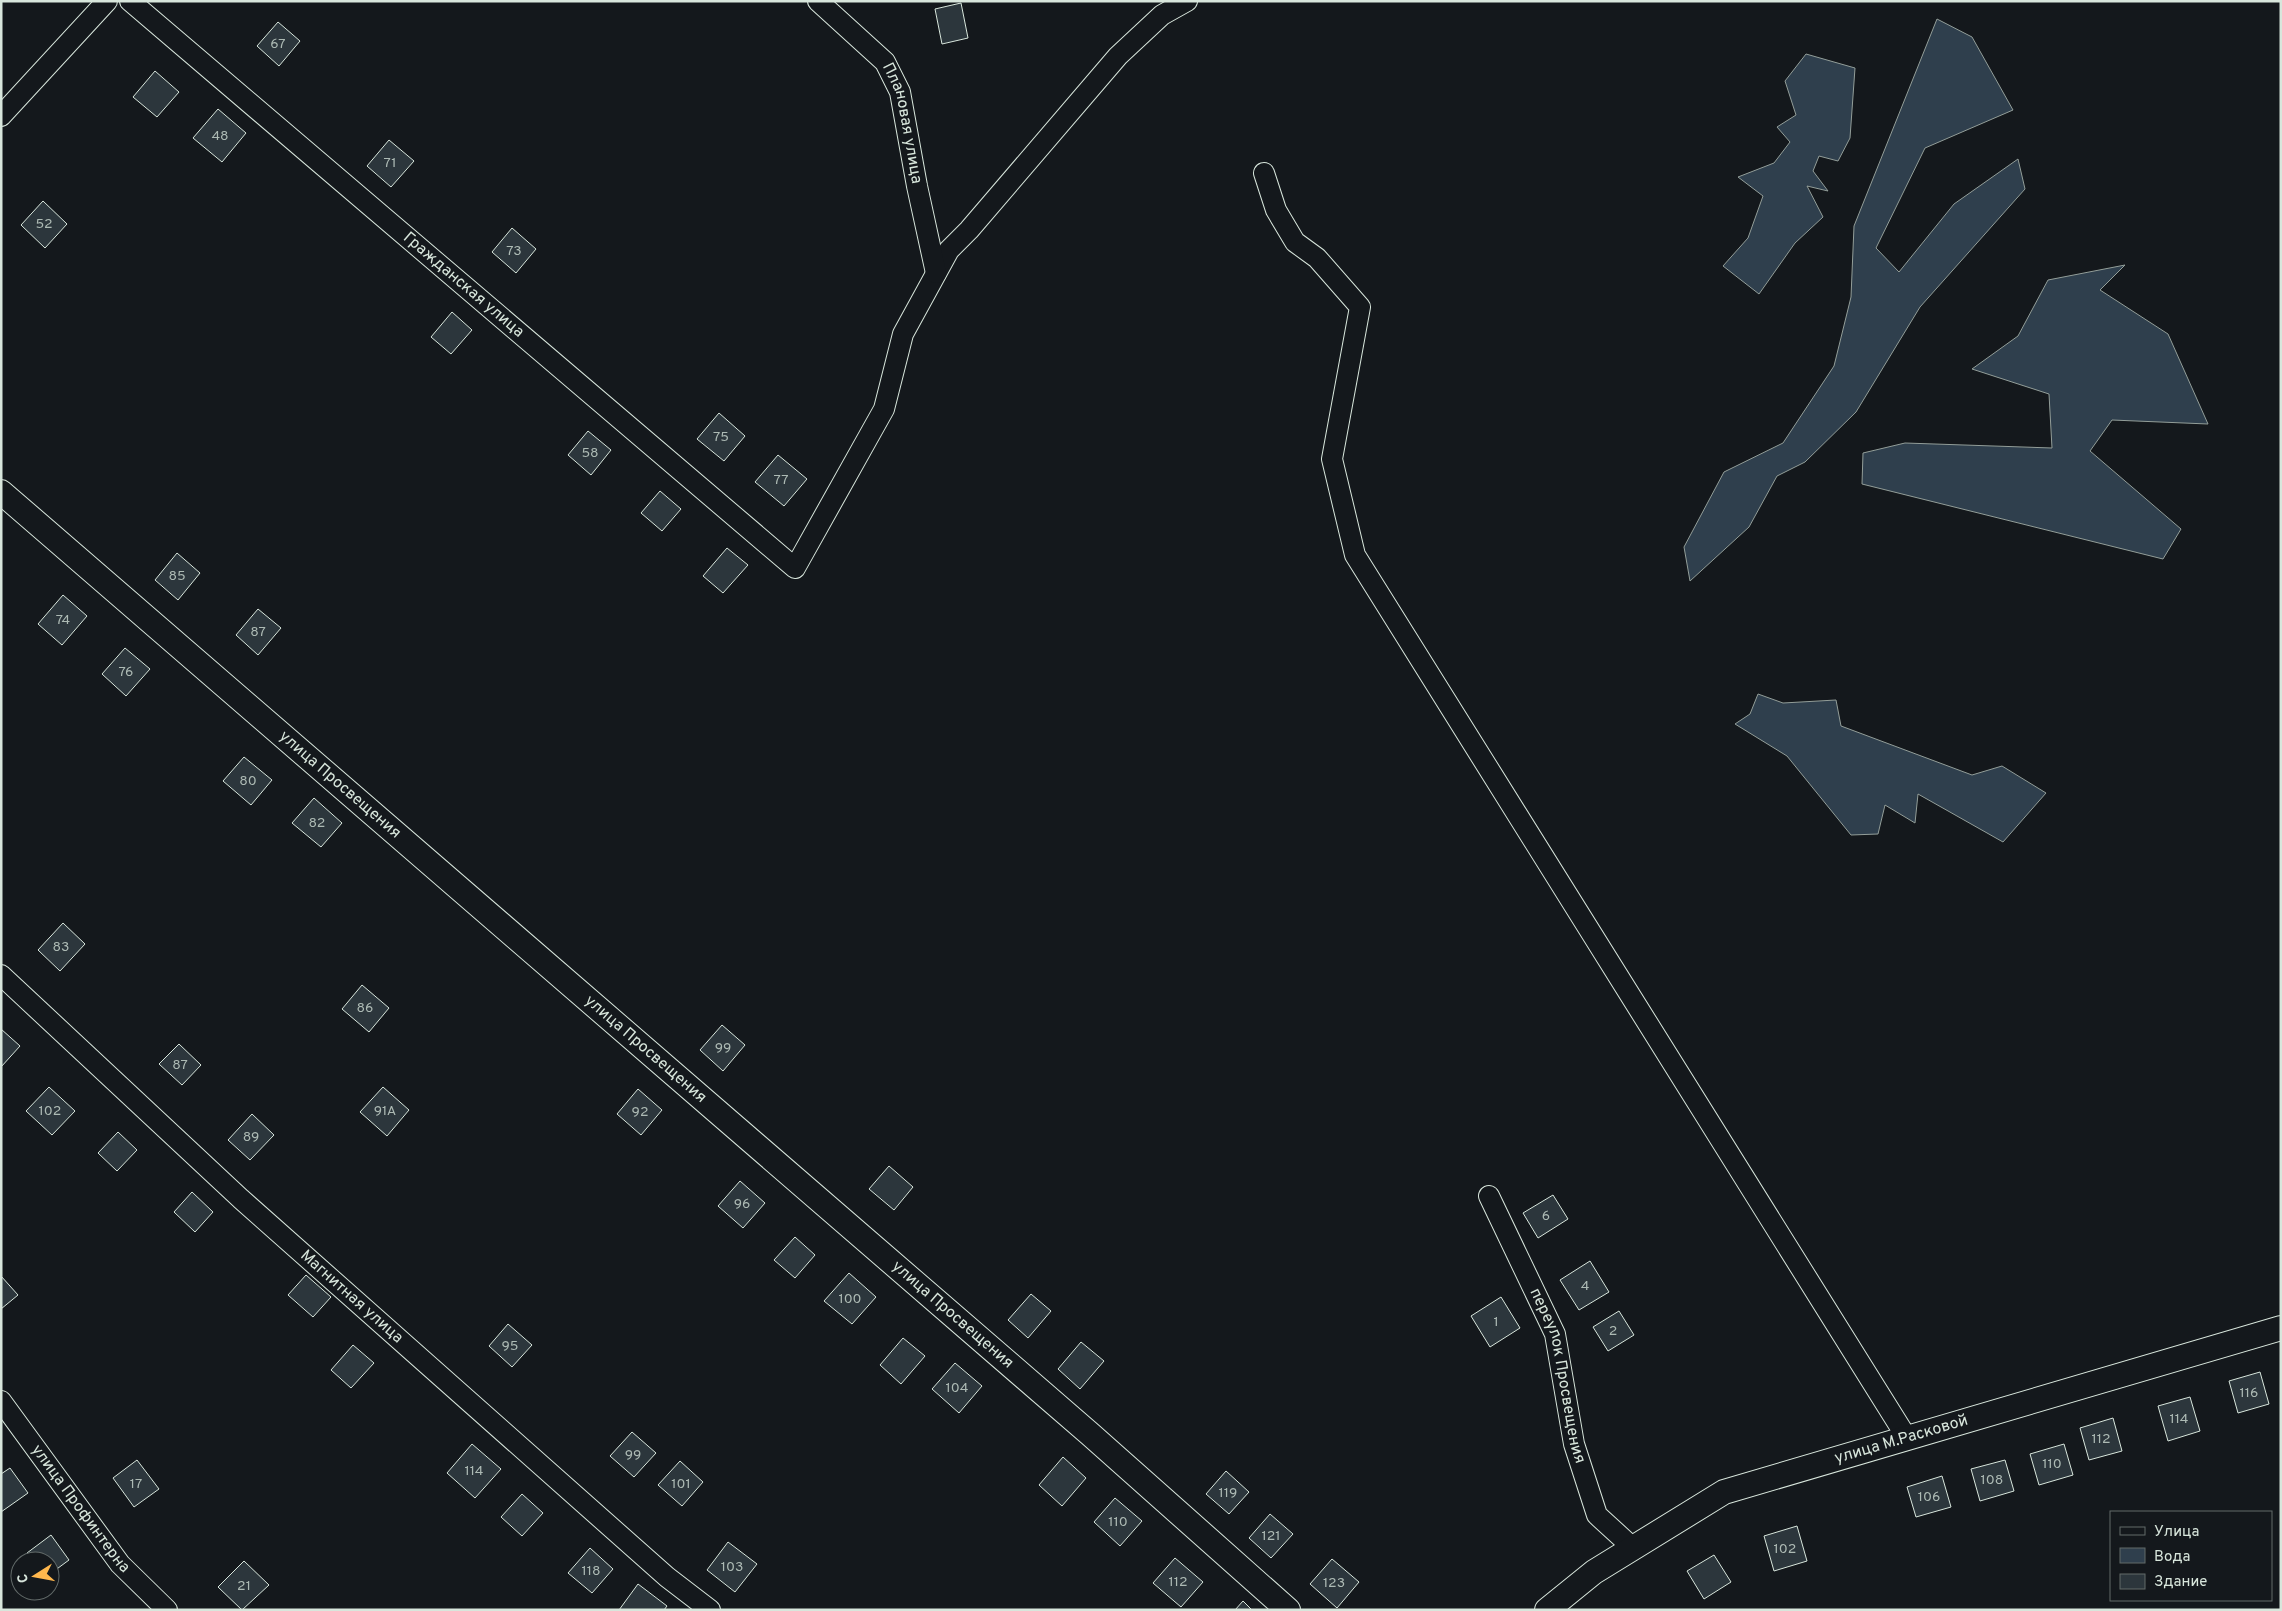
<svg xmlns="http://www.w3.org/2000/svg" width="2282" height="1611" font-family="Overpass,sans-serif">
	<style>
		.water { fill: #2f3f4d; stroke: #939e99 }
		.building { fill: #2c363c; stroke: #d8e6dc }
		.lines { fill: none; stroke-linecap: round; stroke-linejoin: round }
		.minor-casing { stroke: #d8e6dc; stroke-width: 22 }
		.tertiary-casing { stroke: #d8e6dc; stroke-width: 26 }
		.minor { stroke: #14181c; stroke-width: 20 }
		.tertiary { stroke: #14181c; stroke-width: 24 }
		.labels { text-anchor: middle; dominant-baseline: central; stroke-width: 4; stroke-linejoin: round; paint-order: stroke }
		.number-label { font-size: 14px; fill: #adbab4 }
		.street-label { font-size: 16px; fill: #d8e6dc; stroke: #14181c }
	</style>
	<rect width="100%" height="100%" fill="#14181c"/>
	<g class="water">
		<path d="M 1937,19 L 1972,37 L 2013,110 L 1925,148 L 1876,248 L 1899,272 L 1954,204 L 2018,159 L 2025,189 L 1920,307 L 1856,412 L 1805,462 L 1777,476 L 1749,527 L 1690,581 L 1684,547 L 1724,472 L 1783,443 L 1834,366 L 1851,297 L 1854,226 Z"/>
		<path d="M 1806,54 L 1855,68 L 1850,138 L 1838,161 L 1819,156 L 1813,171 L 1828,191 L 1807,186 L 1823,217 L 1795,243 L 1759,294 L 1723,266 L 1748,238 L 1763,196 L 1738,177 L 1774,163 L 1790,142 L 1777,127 L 1796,115 L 1785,81 Z"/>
		<path d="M 2125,265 L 2100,290 L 2168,334 L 2208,424 L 2112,420 L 2090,451 L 2181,529 L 2163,559 L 1862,484 L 1863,453 L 1905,443 L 2052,448 L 2049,394 L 1972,369 L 2018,336 L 2048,280 Z"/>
		<path d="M 1758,694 L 1783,703 L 1836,700 L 1841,726 L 1972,775 L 2002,766 L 2046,793 L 2003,842 L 1918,794 L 1915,823 L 1885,805 L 1878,834 L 1851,835 L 1787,756 L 1735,724 L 1750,714 Z"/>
	</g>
	<g class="building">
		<path d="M 961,3 L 968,38 L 942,44 L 935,9 Z"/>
		<path d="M 278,22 L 300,41 L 279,66 L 257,46 Z"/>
		<path d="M 155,71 L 179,92 L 157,117 L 133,97 Z"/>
		<path d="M 218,109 L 246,133 L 222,162 L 193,138 Z"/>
		<path d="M 389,140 L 414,161 L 391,187 L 367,166 Z"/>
		<path d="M 43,201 L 67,224 L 45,248 L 21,225 Z"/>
		<path d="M 512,228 L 536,249 L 516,273 L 492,252 Z"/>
		<path d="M 452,312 L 472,330 L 451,354 L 431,337 Z"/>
		<path d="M 719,413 L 745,436 L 724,461 L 697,439 Z"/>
		<path d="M 588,431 L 611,450 L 591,475 L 568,455 Z"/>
		<path d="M 778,455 L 807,479 L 784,506 L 755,482 Z"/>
		<path d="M 660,491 L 681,509 L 662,531 L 641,513 Z"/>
		<path d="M 727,548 L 748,565 L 723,593 L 703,576 Z"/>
		<path d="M 177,553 L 200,573 L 178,600 L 155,580 Z"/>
		<path d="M 63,595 L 87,616 L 62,645 L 38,624 Z"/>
		<path d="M 258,609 L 281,628 L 258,655 L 236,635 Z"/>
		<path d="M 125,648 L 150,669 L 126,696 L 102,674 Z"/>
		<path d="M 244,757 L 272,780 L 251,805 L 223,781 Z"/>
		<path d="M 314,798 L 342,823 L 321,847 L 292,823 Z"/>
		<path d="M 63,923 L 85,944 L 60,971 L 38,950 Z"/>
		<path d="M 362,985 L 389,1008 L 369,1032 L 342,1009 Z"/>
		<path d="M 722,1025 L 745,1045 L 723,1071 L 700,1050 Z"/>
		<path d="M 1,1029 L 20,1046 L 1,1067 Z"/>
		<path d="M 179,1044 L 201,1065 L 182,1085 L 159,1064 Z"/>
		<path d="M 49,1087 L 75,1111 L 52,1135 L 26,1111 Z"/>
		<path d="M 383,1087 L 409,1110 L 387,1136 L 360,1112 Z"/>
		<path d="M 638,1089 L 662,1110 L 641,1135 L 617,1114 Z"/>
		<path d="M 252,1114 L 274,1135 L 250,1160 L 228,1140 Z"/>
		<path d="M 118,1132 L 137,1150 L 117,1171 L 98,1153 Z"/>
		<path d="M 889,1166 L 913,1187 L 894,1210 L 869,1189 Z"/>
		<path d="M 740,1181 L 765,1203 L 743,1228 L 718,1206 Z"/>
		<path d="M 192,1192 L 213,1212 L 195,1232 L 174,1212 Z"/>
		<path d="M 1553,1195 L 1568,1219 L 1538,1238 L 1523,1213 Z"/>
		<path d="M 795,1237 L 815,1255 L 795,1278 L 774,1260 Z"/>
		<path d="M 1590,1261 L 1609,1292 L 1579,1310 L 1560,1280 Z"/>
		<path d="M 849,1273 L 876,1297 L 852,1324 L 824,1301 Z"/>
		<path d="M 306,1275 L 331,1297 L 313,1317 L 288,1295 Z"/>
		<path d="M 1,1276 L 18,1295 L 1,1309 Z"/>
		<path d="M 1031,1294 L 1051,1311 L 1028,1338 L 1008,1320 Z"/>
		<path d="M 1501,1297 L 1520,1328 L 1490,1347 L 1471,1316 Z"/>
		<path d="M 1619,1311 L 1634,1335 L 1608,1351 L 1593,1327 Z"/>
		<path d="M 508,1324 L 532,1345 L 512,1367 L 489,1346 Z"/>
		<path d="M 903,1338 L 925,1356 L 901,1384 L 880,1365 Z"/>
		<path d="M 1081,1342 L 1104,1361 L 1080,1389 L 1058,1369 Z"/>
		<path d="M 353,1345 L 374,1363 L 351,1388 L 331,1370 Z"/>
		<path d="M 955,1363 L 982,1386 L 959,1413 L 932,1389 Z"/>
		<path d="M 2260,1372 L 2269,1404 L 2238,1413 L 2229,1381 Z"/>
		<path d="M 2190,1397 L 2200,1431 L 2168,1441 L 2158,1406 Z"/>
		<path d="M 2113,1418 L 2122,1451 L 2089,1460 L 2080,1428 Z"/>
		<path d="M 632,1432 L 656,1453 L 634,1477 L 610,1456 Z"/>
		<path d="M 472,1444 L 501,1469 L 475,1498 L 447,1473 Z"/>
		<path d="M 2064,1444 L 2073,1475 L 2039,1485 L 2030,1454 Z"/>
		<path d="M 1063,1457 L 1086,1478 L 1062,1506 L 1039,1485 Z"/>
		<path d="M 137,1460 L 159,1489 L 134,1507 L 113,1478 Z"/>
		<path d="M 2005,1460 L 2014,1491 L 1980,1501 L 1971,1469 Z"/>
		<path d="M 680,1461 L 703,1482 L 682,1506 L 658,1485 Z"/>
		<path d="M 10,1468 L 28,1493 L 1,1512 L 1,1474 Z"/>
		<path d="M 1226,1471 L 1249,1492 L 1229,1514 L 1206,1494 Z"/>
		<path d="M 1942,1476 L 1951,1507 L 1916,1517 L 1907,1487 Z"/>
		<path d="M 522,1494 L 543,1513 L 522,1536 L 501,1517 Z"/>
		<path d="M 1115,1498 L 1142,1521 L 1120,1546 L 1094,1522 Z"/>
		<path d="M 1270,1514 L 1293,1534 L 1271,1558 L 1249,1538 Z"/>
		<path d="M 1797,1526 L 1807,1561 L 1774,1571 L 1764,1536 Z"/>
		<path d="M 51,1535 L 69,1560 L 50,1574 L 50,1561 L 33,1561 L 27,1553 Z"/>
		<path d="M 728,1542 L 757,1564 L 735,1592 L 707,1570 Z"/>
		<path d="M 590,1548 L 613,1569 L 592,1593 L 568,1573 Z"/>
		<path d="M 1714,1555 L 1731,1582 L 1704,1599 L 1687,1571 Z"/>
		<path d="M 1175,1558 L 1203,1582 L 1181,1607 L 1153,1583 Z"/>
		<path d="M 1332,1559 L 1359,1582 L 1337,1608 L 1310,1584 Z"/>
		<path d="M 244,1561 L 269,1585 L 242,1610 L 218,1587 Z"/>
		<path d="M 638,1584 L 667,1606 L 664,1610 L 619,1610 Z"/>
		<path d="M 1243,1601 L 1252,1610 L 1235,1610 Z"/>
	</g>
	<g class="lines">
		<g class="minor-casing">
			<g id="minor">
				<path id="s1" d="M 130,1 L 795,568 L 884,409 L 903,334 L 949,250 L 969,230 L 1118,56 L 1162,15 L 1187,1"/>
				<path id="s2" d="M 818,1 L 885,62 L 900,92 L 917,186 L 936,273"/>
				<path d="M 1,116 L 107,1"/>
				<path d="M 1264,173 L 1276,210 L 1295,242 L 1317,258 L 1360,307 L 1332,459 L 1355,555 L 1907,1438"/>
				<path id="s3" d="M 1,975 L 241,1199 L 667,1577 L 710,1610"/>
				<path id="s4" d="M 1489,1196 L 1555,1334 L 1574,1444 L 1597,1515 L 1633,1548"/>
				<path id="s5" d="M 1,1401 L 120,1564 L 167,1610"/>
			</g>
		</g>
		<g class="tertiary-casing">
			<g id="tertiary">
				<path id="s6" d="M 1,492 L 1090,1434 L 1288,1610"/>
				<path id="s7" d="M 1547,1610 L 1594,1572 L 1724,1492 L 2281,1328"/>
			</g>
		</g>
		<use href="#minor" class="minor"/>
		<use href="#tertiary" class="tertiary"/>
	</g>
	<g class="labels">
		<g class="number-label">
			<text x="278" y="44">67</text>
			<text x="220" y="136">48</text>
			<text x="390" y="163">71</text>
			<text x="44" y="224">52</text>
			<text x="514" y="251">73</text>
			<text x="721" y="437">75</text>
			<text x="590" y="453">58</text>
			<text x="781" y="480">77</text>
			<text x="177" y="576">85</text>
			<text x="63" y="620">74</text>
			<text x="258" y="632">87</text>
			<text x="126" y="672">76</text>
			<text x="248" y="781">80</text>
			<text x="317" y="823">82</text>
			<text x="61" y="947">83</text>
			<text x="365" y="1008">86</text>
			<text x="723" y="1048">99</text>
			<text x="180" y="1065">87</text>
			<text x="50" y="1111">102</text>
			<text x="385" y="1111">91А</text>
			<text x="640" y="1112">92</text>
			<text x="251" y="1137">89</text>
			<text x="742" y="1204">96</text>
			<text x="1546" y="1216">6</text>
			<text x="1585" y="1286">4</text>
			<text x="850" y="1299">100</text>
			<text x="1496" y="1322">1</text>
			<text x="1613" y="1331">2</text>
			<text x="510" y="1346">95</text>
			<text x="957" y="1388">104</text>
			<text x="2249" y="1393">116</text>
			<text x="2179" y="1419">114</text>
			<text x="2101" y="1439">112</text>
			<text x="633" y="1455">99</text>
			<text x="2052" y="1464">110</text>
			<text x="474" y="1471">114</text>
			<text x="1992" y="1480">108</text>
			<text x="136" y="1484">17</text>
			<text x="681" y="1484">101</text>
			<text x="1228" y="1493">119</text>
			<text x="1929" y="1497">106</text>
			<text x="1118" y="1522">110</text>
			<text x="1271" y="1536">121</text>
			<text x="1785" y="1549">102</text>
			<text x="732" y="1567">103</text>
			<text x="591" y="1571">118</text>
			<text x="1178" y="1582">112</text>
			<text x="1334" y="1583">123</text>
			<text x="244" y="1586">21</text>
		</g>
		<g class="street-label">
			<text stroke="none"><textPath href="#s2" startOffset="155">Плановая улица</textPath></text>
			<text stroke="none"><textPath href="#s1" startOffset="438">Гражданская улица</textPath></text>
			<text stroke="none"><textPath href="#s6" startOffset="448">улица Просвещения</textPath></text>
			<text stroke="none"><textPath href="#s6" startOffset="852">улица Просвещения</textPath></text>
			<text stroke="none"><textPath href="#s3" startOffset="476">Магнитная улица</textPath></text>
			<text stroke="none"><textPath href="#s6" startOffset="1258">улица Просвещения</textPath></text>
			<text stroke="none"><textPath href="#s4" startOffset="194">переулок Просвещения</textPath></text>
			<text stroke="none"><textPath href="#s7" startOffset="398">улица М.Расковой</textPath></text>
			<text stroke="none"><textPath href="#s5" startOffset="134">улица Профинтерна</textPath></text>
		</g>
	</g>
	<rect width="2282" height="1611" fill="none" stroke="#d8e6dc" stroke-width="5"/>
	<rect x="2110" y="1511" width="162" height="90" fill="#14181c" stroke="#626a69"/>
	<rect x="2120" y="1527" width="25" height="8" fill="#14181c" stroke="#626a69"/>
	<text x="2154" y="1536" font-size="15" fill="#d8e6dc">Улица</text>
	<rect x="2120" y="1548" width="25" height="15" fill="#2f3f4d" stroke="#626a69"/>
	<text x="2154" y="1561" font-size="15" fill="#d8e6dc">Вода</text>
	<rect x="2120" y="1574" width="25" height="15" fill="#2c363c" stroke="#626a69"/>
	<text x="2154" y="1586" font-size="15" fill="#d8e6dc">Здание</text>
	<g transform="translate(35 1576) rotate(259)"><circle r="24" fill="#14181c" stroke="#626a69"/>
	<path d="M0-4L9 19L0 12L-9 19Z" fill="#ffb74d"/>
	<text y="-8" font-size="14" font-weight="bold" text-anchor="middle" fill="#d8e6dc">С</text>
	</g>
</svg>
